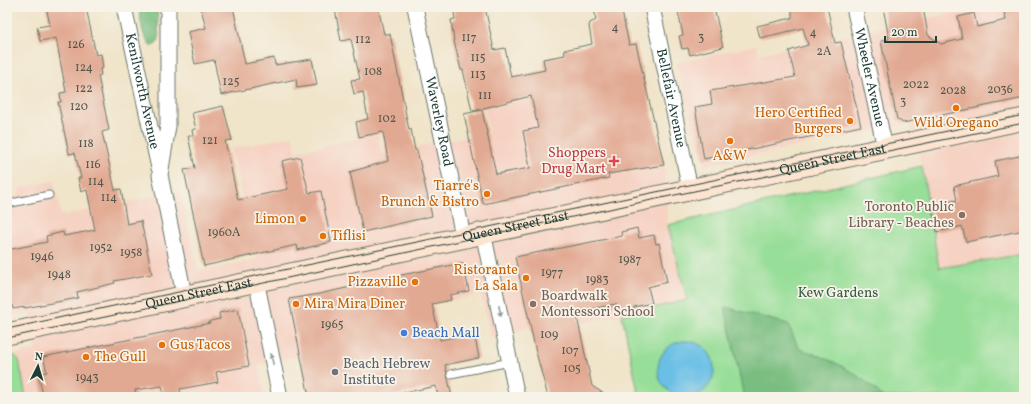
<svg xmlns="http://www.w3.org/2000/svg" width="1031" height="404" font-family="Vollkorn,serif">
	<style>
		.built { fill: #f6d2c3 }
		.green { fill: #97de98; stroke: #5b8e66 }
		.forest { fill: #79bd80; stroke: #4c7d5a }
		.water { fill: #69bfe6; stroke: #447e8d }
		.building { fill: #e2a992 }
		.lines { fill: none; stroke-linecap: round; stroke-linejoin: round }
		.service-casing { stroke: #687768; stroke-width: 9 }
		.minor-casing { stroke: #687768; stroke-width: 17 }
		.secondary-casing { stroke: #687768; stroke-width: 23 }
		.service { stroke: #fff; stroke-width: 7 }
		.minor { stroke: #fff; stroke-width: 15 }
		.secondary { stroke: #fde4d1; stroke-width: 21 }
		.tram { stroke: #1f3d34; stroke-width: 1 }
		.oneway { fill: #8f9e9a }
		.food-dot { fill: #e8710a; stroke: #f7f3e8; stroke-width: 1.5 }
		.health-dot { fill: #e0444e; stroke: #f7f3e8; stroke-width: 1.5 }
		.education-dot { fill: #8d6e63; stroke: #f7f3e8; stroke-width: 1.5 }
		.shop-dot { fill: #3f7fe0; stroke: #f7f3e8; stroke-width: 1.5 }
		.worship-dot { fill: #6b7280; stroke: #f7f3e8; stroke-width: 1.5 }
		.labels { text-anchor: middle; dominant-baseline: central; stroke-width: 3.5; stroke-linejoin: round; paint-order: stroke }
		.number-label { font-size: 12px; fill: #50584c }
		.street-label { font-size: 14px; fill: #1f3d34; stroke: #f7f3e8 }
		.food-label { font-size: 14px; fill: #c56008; stroke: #f7f3e8; text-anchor: end }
		.health-label { font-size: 14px; fill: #be3a42; stroke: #f7f3e8; text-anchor: end }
		.education-label { font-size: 14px; fill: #785e54; stroke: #f7f3e8; text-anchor: end }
		.park-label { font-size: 14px; fill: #375d48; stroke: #f7f3e8 }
		.shop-label { font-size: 14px; fill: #366cbe; stroke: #f7f3e8; text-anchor: start }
		.worship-label { font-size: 14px; fill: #5b616d; stroke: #f7f3e8; text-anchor: start }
	</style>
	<rect width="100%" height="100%" fill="#f7f3e8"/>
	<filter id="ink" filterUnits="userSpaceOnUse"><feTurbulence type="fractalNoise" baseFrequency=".025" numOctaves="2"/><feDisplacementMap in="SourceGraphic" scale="8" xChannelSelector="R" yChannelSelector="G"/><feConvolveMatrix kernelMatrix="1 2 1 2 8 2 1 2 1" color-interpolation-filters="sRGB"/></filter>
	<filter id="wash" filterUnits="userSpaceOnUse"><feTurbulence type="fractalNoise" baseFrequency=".012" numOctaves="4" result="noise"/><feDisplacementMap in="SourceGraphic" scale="16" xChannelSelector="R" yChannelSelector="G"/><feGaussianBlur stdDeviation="0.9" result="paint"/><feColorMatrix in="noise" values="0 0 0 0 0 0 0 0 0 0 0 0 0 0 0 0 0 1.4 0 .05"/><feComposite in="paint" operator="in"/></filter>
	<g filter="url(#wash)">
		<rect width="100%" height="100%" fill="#f0e4c9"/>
		<g class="built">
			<path d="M 956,7 L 1024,7 L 1024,254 L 938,268 L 922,166 L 910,124 L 704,165 L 676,63 L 757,45 L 758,54 L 957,12 Z"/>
			<path d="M 562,55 L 580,134 L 654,121 L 664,165 L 668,225 L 687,300 L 581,323 L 579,316 L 491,337 L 481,294 L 434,304 L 451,385 L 396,397 L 379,397 L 365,343 L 259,364 L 264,397 L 7,397 L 7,357 L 35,350 L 29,312 L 7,317 L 7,198 L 17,196 L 21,187 L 54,181 L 61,216 L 180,191 L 198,271 L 256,259 L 231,149 L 293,136 L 296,152 L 378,134 L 381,153 L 489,133 L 484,109 L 531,98 L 525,74 L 545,70 L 543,59 Z"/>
		</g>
		<g class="green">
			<path d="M 922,166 L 939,268 L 1024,254 L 1024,397 L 639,397 L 622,315 L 687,300 L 668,225 Z"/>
			<path d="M 14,355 L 19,360 L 26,397 L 7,397 L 7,357 Z"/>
		</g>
		<g class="forest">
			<path d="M 139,7 L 157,7 L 159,40 L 152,46 C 141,39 141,19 139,7 Z"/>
			<path d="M 725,307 L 788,324 L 799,349 C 829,357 862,375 883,397 L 744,397 Z"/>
		</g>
		<circle class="water" cx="686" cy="369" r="28"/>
		<g id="blocks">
			<g class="building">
				<path d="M 46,7 L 86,7 L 96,55 L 101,54 L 103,68 L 100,69 L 101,75 L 98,76 L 109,130 L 102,132 L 115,190 L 121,189 L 127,224 L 141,221 L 152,274 L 114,281 L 115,283 L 77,292 L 78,298 L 25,308 L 25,307 L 13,309 L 12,305 L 7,306 L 7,250 L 47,242 L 46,236 L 63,232 L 64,236 L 95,230 L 87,190 L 81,192 L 78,178 L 81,178 L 75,153 L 69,154 L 58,102 L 61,102 L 60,93 L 66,92 L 56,38 L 40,41 L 37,27 L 50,25 Z"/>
				<path d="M 210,7 L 233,7 L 245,64 L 274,58 L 275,65 L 312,59 L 317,85 L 297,88 L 296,79 L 221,95 L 214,60 L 195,64 L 188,32 L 206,28 L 201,9 Z"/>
				<path d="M 345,7 L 378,7 L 384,34 L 390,34 L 409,130 L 411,129 L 415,150 L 417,150 L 432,216 L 363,232 L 350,172 L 388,161 L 383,132 L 359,137 L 356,122 L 368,119 L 363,92 L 354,94 L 351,80 L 360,79 L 351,39 L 341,41 L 335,9 Z"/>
				<path d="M 453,7 L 485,7 L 494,50 L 505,48 L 511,77 L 545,70 L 543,59 L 565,55 L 564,50 L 592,44 L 589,26 L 590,23 L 596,20 L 594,7 L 621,7 L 629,45 L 636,44 L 664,165 L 608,174 L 609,178 L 483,204 L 464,114 L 482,110 L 496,174 L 530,168 L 523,131 L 538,128 L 531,96 L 472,111 L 463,70 L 461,70 L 454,41 L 451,20 L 455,19 Z"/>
				<path d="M 677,7 L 714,7 L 723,47 L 690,55 L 688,48 L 682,49 L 679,36 L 683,35 Z"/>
				<path d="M 792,7 L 827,7 L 835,43 L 841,42 L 861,126 L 704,159 L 695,107 L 712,104 L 710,91 L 795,77 L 789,51 L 808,45 L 803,28 L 760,38 L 757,26 L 792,18 Z"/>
				<path d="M 883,7 L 923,7 L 928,35 L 941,44 L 962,39 L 958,17 L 974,13 L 977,27 L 1006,20 L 1003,7 L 1024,7 L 1024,98 L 903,123 L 897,119 L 881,41 L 889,39 Z"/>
				<path d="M 223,106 L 232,140 L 225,141 L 238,200 L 288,189 L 282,161 L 300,157 L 309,193 L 321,191 L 331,242 L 298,250 L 297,245 L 204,266 L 184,170 L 195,168 L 188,136 L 193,135 L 192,130 L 196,129 L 192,113 Z"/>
				<path d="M 1024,155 L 1024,230 L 966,242 L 962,226 L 937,232 L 931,205 L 957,200 L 954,186 L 998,176 L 995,161 Z"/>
				<path d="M 637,228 L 639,238 L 654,235 L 656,244 L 659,243 L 667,282 L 648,287 L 652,303 L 634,307 L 634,309 L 618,313 L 616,304 L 576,312 L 592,386 L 609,397 L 548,397 L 536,352 L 515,257 L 622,236 L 621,232 Z"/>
				<path d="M 463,263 L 469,291 L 450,295 L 451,300 L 432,304 L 440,340 L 474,333 L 479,358 L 445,365 L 452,397 L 438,397 L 436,386 L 384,397 L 309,397 L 289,299 L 319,294 L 360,285 L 360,283 Z"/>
				<path d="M 238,309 L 249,366 L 216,372 L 218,382 L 180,389 L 181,397 L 164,397 L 162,386 L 135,390 L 136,397 L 47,397 L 47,394 L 43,395 L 38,374 L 47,372 L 43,357 L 210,323 L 210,321 L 220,319 L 219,313 Z"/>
			</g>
		</g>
	</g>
	<g filter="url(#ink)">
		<use href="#blocks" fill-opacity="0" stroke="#687768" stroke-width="1"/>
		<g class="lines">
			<g class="service-casing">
				<g id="service">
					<path d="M 7,204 L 49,195"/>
					<path d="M 451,374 L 510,362"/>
				</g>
			</g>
			<g class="minor-casing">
				<g id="minor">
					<path id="s1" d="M 124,7 L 159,168"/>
					<path d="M 168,7 L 168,126 L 160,175 L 184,295"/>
					<path id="s2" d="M 415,7 L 463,236"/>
					<path id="s3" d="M 652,7 L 690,189"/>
					<path id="s4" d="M 854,7 L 885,148"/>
					<path d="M 483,232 L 517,397"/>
					<path d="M 256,280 L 280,397"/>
				</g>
			</g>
			<g class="secondary-casing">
				<g id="secondary">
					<path id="s5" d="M 7,334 L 1024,119"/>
				</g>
			</g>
			<use href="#service" class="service"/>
			<use href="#minor" class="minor"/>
			<use href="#secondary" class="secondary"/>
			<g class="tram">
				<path d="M 7,329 L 183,291 L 1024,115"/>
				<path d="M 7,338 L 675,195 L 1024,123"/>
			</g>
		</g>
		<defs><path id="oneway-solid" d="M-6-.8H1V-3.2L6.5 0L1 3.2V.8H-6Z"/></defs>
		<g class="oneway">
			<use href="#oneway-solid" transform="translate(500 311) rotate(78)"/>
			<use href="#oneway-solid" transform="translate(272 359) rotate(-102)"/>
		</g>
	</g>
	<g class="food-dot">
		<circle cx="956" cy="108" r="4"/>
		<circle cx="850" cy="121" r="4"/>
		<circle cx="730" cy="141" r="4"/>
		<circle cx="487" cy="194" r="4"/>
		<circle cx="303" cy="219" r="4"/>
		<circle cx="323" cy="236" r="4"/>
		<circle cx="526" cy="278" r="4"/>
		<circle cx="415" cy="282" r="4"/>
		<circle cx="296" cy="304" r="4"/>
		<circle cx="162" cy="345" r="4"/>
		<circle cx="86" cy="357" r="4"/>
	</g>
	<path class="health-dot" d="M612 155h4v4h4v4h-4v4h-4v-4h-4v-4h4z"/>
	<g class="education-dot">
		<circle cx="962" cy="215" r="4"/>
		<circle cx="533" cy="304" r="4"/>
	</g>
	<circle class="shop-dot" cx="404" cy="333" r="4"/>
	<circle class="worship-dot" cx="335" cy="372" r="4"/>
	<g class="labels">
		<g class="number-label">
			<text x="615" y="28">4</text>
			<text x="813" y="33">4</text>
			<text x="469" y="38">117</text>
			<text x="701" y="38">3</text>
			<text x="363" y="40">112</text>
			<text x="76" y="45">126</text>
			<text x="824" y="52">2A</text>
			<text x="478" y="58">115</text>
			<text x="84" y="68">124</text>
			<text x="373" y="72">108</text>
			<text x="478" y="75">113</text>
			<text x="231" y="82">125</text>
			<text x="916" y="85">2022</text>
			<text x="84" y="89">122</text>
			<text x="1000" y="90">2036</text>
			<text x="953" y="91">2028</text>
			<text x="485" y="96">111</text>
			<text x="903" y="102">3</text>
			<text x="79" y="107">120</text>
			<text x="387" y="119">102</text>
			<text x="210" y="141">121</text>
			<text x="86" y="144">118</text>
			<text x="93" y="165">116</text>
			<text x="96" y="182">114</text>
			<text x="109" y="198">114</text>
			<text x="224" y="233">1960A</text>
			<text x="101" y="248">1952</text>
			<text x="131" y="253">1958</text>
			<text x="42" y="257">1946</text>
			<text x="630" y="260">1987</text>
			<text x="552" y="273">1977</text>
			<text x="59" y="275">1948</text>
			<text x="597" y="280">1983</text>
			<text x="332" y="325">1965</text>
			<text x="549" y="335">109</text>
			<text x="570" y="351">107</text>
			<text x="572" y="369">105</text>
			<text x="87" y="378">1943</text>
		</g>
		<g class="street-label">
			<text stroke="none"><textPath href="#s4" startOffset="72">Wheeler Avenue</textPath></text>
			<text stroke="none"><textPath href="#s1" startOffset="86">Kenilworth Avenue</textPath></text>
			<text stroke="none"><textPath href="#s3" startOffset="93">Bellefair Avenue</textPath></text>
			<text stroke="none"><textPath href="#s2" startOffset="117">Waverley Road</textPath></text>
			<text stroke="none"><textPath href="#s5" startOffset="844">Queen Street East</textPath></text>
			<text stroke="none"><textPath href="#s5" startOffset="520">Queen Street East</textPath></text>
			<text stroke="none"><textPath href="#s5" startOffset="196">Queen Street East</textPath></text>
		</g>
		<g class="food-label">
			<text x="842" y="113">Hero Certified<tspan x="842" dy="16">Burgers</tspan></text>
			<text x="956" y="123" text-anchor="middle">Wild Oregano</text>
			<text x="730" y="156" text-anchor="middle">A&amp;W</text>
			<text x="479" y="186">Tiarré's<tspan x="479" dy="16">Brunch &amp; Bistro</tspan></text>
			<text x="295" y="219">Limon</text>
			<text x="331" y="236" text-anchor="start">Tiflisi</text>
			<text x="518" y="270">Ristorante<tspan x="518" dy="16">La Sala</tspan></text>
			<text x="407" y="282">Pizzaville</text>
			<text x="304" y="304" text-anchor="start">Mira Mira Diner</text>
			<text x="170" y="345" text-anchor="start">Gus Tacos</text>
			<text x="94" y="357" text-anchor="start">The Gull</text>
		</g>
		<g class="health-label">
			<text x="606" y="153">Shoppers<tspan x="606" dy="16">Drug Mart</tspan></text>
		</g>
		<g class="education-label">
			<text x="954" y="207">Toronto Public<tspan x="954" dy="16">Library - Beaches</tspan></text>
			<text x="541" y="296" text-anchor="start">Boardwalk<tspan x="541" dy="16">Montessori School</tspan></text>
		</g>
		<g class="park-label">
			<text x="838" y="293">Kew Gardens</text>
		</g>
		<g class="shop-label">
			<text x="412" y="333">Beach Mall</text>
		</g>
		<g class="worship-label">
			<text x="343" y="364">Beach Hebrew<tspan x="343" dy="16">Institute</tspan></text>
		</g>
	</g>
	<rect width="1031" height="404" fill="none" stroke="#f7f3e8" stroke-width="24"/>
	<g transform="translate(38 366) rotate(5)" stroke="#f7f3e8" stroke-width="3" paint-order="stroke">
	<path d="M0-3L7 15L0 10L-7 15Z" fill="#1f3d34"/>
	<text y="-6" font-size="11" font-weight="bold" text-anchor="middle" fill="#1f3d34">N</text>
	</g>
	<path d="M885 36v6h51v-6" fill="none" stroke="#1f3d34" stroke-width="2"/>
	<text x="891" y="36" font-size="12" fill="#1f3d34" stroke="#f7f3e8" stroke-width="3" paint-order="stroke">20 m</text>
</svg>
